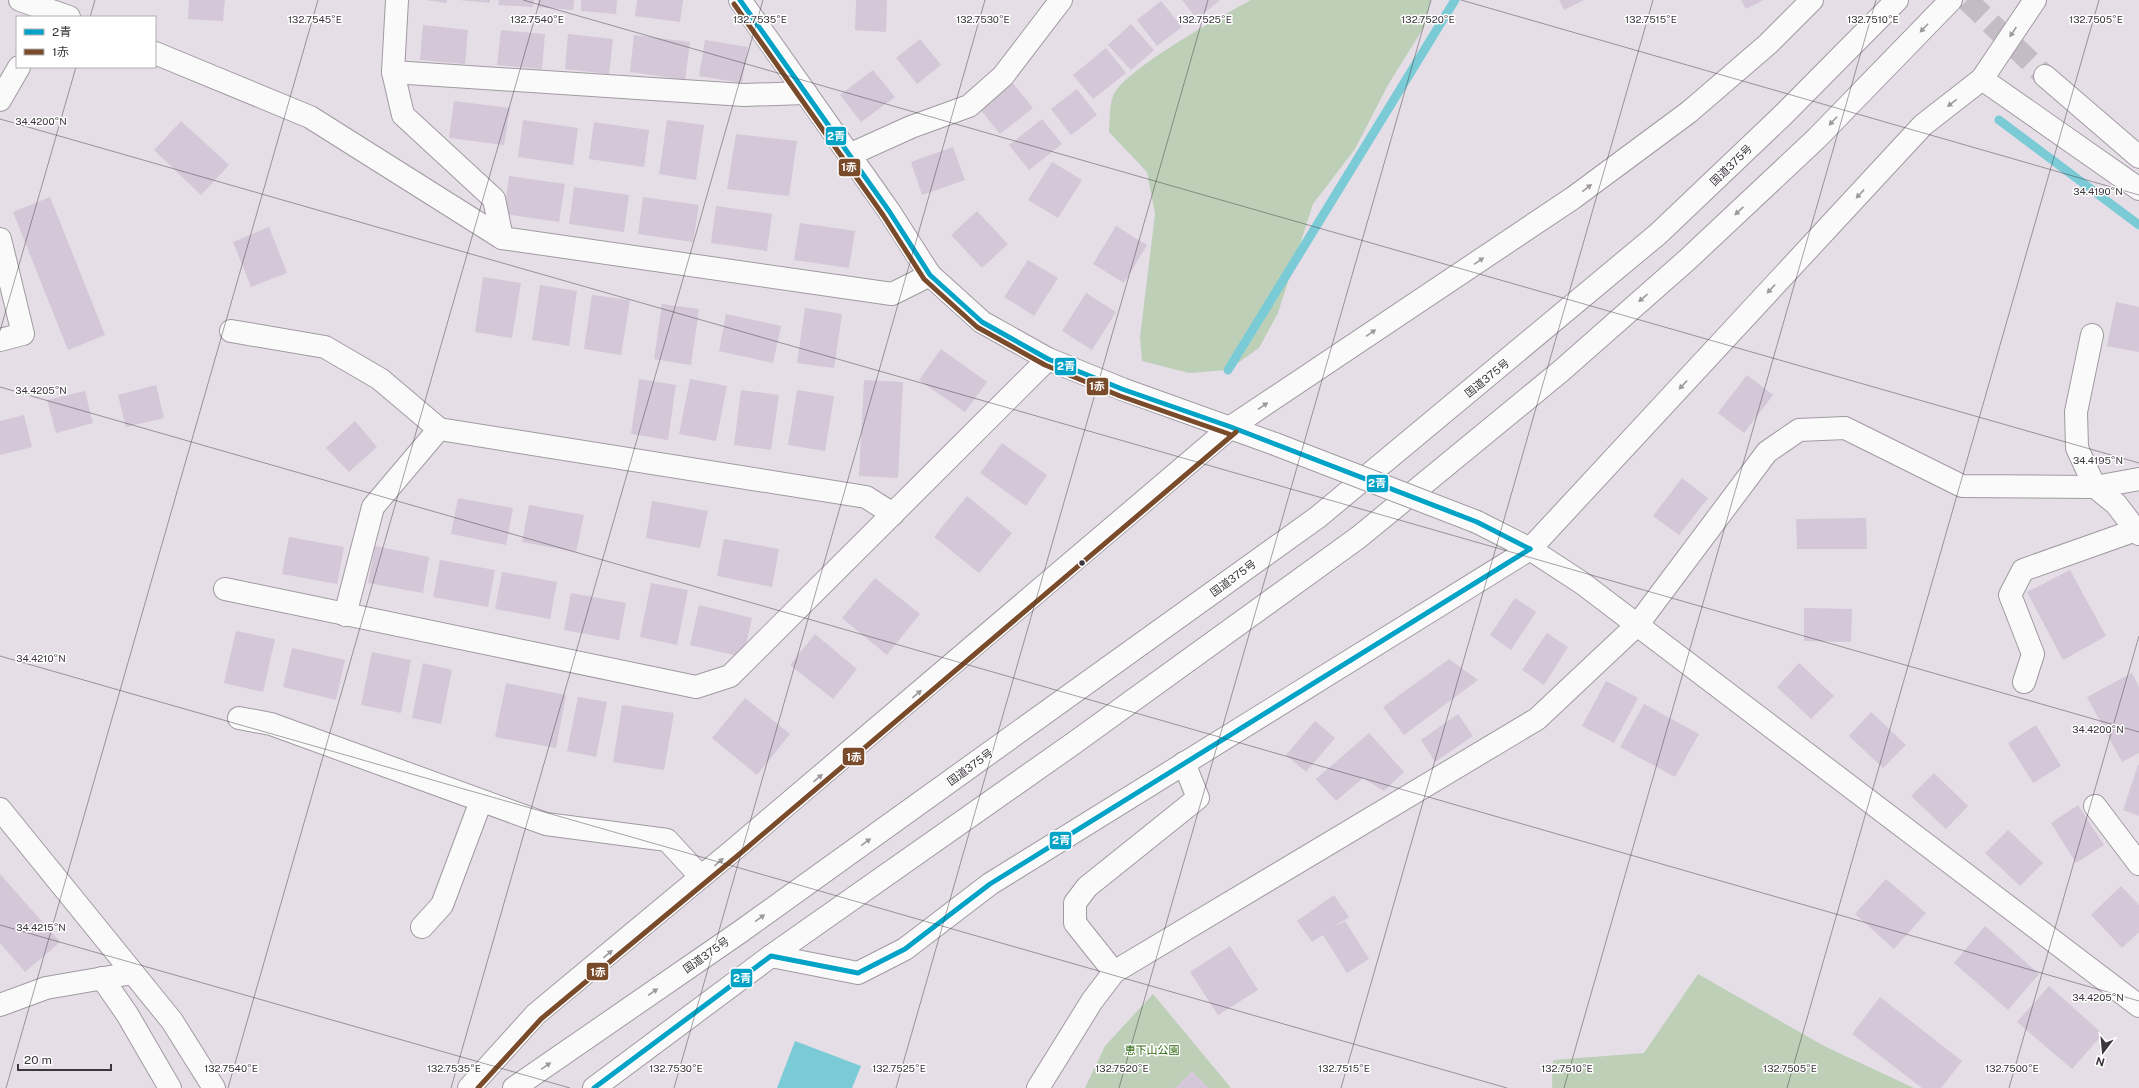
<svg xmlns="http://www.w3.org/2000/svg" width="2139" height="1088" font-family="'Public Sans','Noto Sans JP',sans-serif">
	<style>
		.green { fill: #bdd0b7 }
		.water { fill: #7bcbd6 }
		.lines { fill: none; stroke-linecap: round; stroke-linejoin: round }
		.stream { stroke: #7bcbd6; stroke-width: 9 }
		.building { fill: #d4c7d7 }
		.minor-tunnel { stroke: #c3bcc5; stroke-width: 22; stroke-dasharray: 22 11; stroke-linecap: butt }
		.minor-casing { stroke: #a09aa1; stroke-width: 24 }
		.highway-casing { stroke: #a09aa1; stroke-width: 24 }
		.minor { stroke: #fbfafb; stroke-width: 22 }
		.highway { stroke: #fbfafb; stroke-width: 22 }
		.minor-bridge-casing { stroke: #a09aa1; stroke-width: 24; stroke-linecap: butt }
		.minor-bridge { stroke: #fbfafb; stroke-width: 22 }
		.bus-1-casing { stroke: #fff; stroke-width: 8 }
		.bus-2-casing { stroke: #fff; stroke-width: 8 }
		.bus-1 { stroke: #03a3c7; stroke-width: 5 }
		.bus-2 { stroke: #7a4b2a; stroke-width: 5 }
		.oneway { fill: #9c989c }
		.ticks { fill: none; stroke: #3c363d; stroke-width: 1; stroke-opacity: 0.45 }
		.bus-dot { fill: #3c363d; stroke: #fff; stroke-width: 1.5 }
		.labels { text-anchor: middle; dominant-baseline: central; stroke-width: 3; stroke-linejoin: round; paint-order: stroke }
		.street-label { font-size: 11px; fill: #3c363d; stroke: #fff }
		.park-label { font-size: 11px; fill: #2b680c; stroke: #fff }
		.ticks-label { font-size: 10px; text-anchor: middle; fill: #3c363d; stroke: #fff; stroke-width: 3; stroke-linejoin: round; paint-order: stroke }
		.line-badge { stroke: #fff; stroke-width: 1.5 }
		.badge-label { font-size: 11px; text-anchor: middle; font-weight: bold; fill: #fff }
	</style>
	<rect width="100%" height="100%" fill="#e5dee7"/>
	<g class="green">
		<path d="M 1251,0 L 1431,0 L 1424,27 L 1388,85 L 1355,149 L 1313,204 L 1278,313 L 1259,348 L 1228,370 L 1189,373 L 1142,361 L 1140,337 L 1155,214 L 1147,172 L 1109,132 C 1110,121 1109,106 1113,96 C 1123,70 1223,15 1251,0 Z"/>
		<path d="M 1698,974 L 1824,1046 L 1914,1088 L 1552,1088 L 1553,1060 L 1644,1053 Z"/>
		<path d="M 1153,994 L 1231,1088 L 1085,1088 L 1105,1046 Z"/>
	</g>
	<path class="water" d="M 795,1041 L 861,1066 L 852,1088 L 777,1088 Z"/>
	<g class="lines">
		<g class="stream">
			<path d="M 1999,120 L 2139,225"/>
			<path d="M 1228,370 L 1455,0"/>
		</g>
	</g>
	<g class="building">
		<path d="M 189,0 L 225,0 L 223,21 L 188,19 Z"/>
		<path d="M 426,0 L 447,0 L 446,3 Z"/>
		<path d="M 459,0 L 490,0 L 490,3 Z"/>
		<path d="M 499,0 L 534,0 L 533,7 L 498,5 Z"/>
		<path d="M 538,0 L 574,0 L 573,10 L 538,7 Z"/>
		<path d="M 581,0 L 617,0 L 616,14 L 581,11 Z"/>
		<path d="M 637,0 L 683,0 L 680,22 L 635,16 Z"/>
		<path d="M 856,0 L 887,0 L 886,32 L 855,30 Z"/>
		<path d="M 1182,0 L 1220,0 L 1197,19 Z"/>
		<path d="M 1559,0 L 1584,0 L 1564,10 Z"/>
		<path d="M 1741,0 L 1763,0 L 1746,9 Z"/>
		<path d="M 1161,1 L 1182,27 L 1157,46 L 1137,20 Z"/>
		<path d="M 1131,24 L 1154,50 L 1131,70 L 1108,45 Z"/>
		<path d="M 423,25 L 468,30 L 465,64 L 420,60 Z"/>
		<path d="M 501,30 L 545,34 L 542,69 L 497,65 Z"/>
		<path d="M 568,34 L 613,39 L 609,74 L 565,69 Z"/>
		<path d="M 634,35 L 690,42 L 685,80 L 630,72 Z"/>
		<path d="M 920,39 L 941,65 L 917,84 L 896,58 Z"/>
		<path d="M 705,40 L 748,47 L 742,83 L 699,76 Z"/>
		<path d="M 1106,48 L 1126,73 L 1093,99 L 1073,75 Z"/>
		<path d="M 873,70 L 895,97 L 861,122 L 840,95 Z"/>
		<path d="M 1013,83 L 1033,108 L 1000,134 L 980,109 Z"/>
		<path d="M 1077,89 L 1097,115 L 1071,135 L 1051,109 Z"/>
		<path d="M 454,101 L 510,108 L 504,145 L 449,138 Z"/>
		<path d="M 1042,119 L 1062,144 L 1029,170 L 1009,145 Z"/>
		<path d="M 523,120 L 578,128 L 573,165 L 518,157 Z"/>
		<path d="M 667,120 L 704,125 L 696,180 L 659,174 Z"/>
		<path d="M 181,121 L 229,165 L 201,195 L 154,150 Z"/>
		<path d="M 594,122 L 649,130 L 644,167 L 589,159 Z"/>
		<path d="M 736,134 L 797,141 L 789,196 L 727,189 Z"/>
		<path d="M 953,147 L 965,180 L 922,195 L 911,162 Z"/>
		<path d="M 1052,162 L 1082,180 L 1058,218 L 1028,200 Z"/>
		<path d="M 509,176 L 565,184 L 559,222 L 504,214 Z"/>
		<path d="M 574,187 L 629,195 L 624,232 L 569,224 Z"/>
		<path d="M 50,197 L 105,335 L 68,350 L 13,212 Z"/>
		<path d="M 643,197 L 699,205 L 693,242 L 638,234 Z"/>
		<path d="M 716,206 L 772,214 L 767,251 L 711,243 Z"/>
		<path d="M 977,211 L 1008,244 L 982,268 L 951,235 Z"/>
		<path d="M 800,223 L 855,231 L 849,268 L 794,260 Z"/>
		<path d="M 1116,226 L 1147,245 L 1124,283 L 1093,264 Z"/>
		<path d="M 269,227 L 287,273 L 251,287 L 233,242 Z"/>
		<path d="M 1028,260 L 1058,278 L 1034,316 L 1004,297 Z"/>
		<path d="M 483,277 L 521,283 L 512,338 L 475,332 Z"/>
		<path d="M 540,285 L 577,291 L 569,346 L 532,340 Z"/>
		<path d="M 1086,293 L 1116,312 L 1092,350 L 1062,331 Z"/>
		<path d="M 592,295 L 630,300 L 621,355 L 584,349 Z"/>
		<path d="M 2116,302 L 2139,307 L 2139,352 L 2107,346 Z"/>
		<path d="M 662,304 L 699,309 L 691,365 L 654,359 Z"/>
		<path d="M 805,308 L 842,314 L 834,368 L 797,363 Z"/>
		<path d="M 726,314 L 781,326 L 773,363 L 719,351 Z"/>
		<path d="M 941,349 L 987,382 L 965,412 L 919,380 Z"/>
		<path d="M 1747,375 L 1773,395 L 1744,433 L 1718,413 Z"/>
		<path d="M 639,379 L 676,385 L 668,440 L 631,434 Z"/>
		<path d="M 690,379 L 727,386 L 716,441 L 679,434 Z"/>
		<path d="M 864,380 L 903,382 L 898,478 L 859,476 Z"/>
		<path d="M 156,385 L 164,418 L 126,427 L 118,395 Z"/>
		<path d="M 741,390 L 779,395 L 771,450 L 734,445 Z"/>
		<path d="M 797,390 L 834,396 L 825,451 L 788,445 Z"/>
		<path d="M 85,391 L 93,423 L 56,433 L 47,400 Z"/>
		<path d="M 24,415 L 32,447 L 0,455 L 0,421 Z"/>
		<path d="M 355,421 L 377,447 L 349,472 L 326,448 Z"/>
		<path d="M 1002,443 L 1047,475 L 1026,506 L 980,473 Z"/>
		<path d="M 1682,478 L 1708,498 L 1679,535 L 1653,516 Z"/>
		<path d="M 967,496 L 1012,533 L 979,573 L 934,537 Z"/>
		<path d="M 458,498 L 513,508 L 506,545 L 451,534 Z"/>
		<path d="M 652,501 L 708,511 L 700,548 L 646,538 Z"/>
		<path d="M 529,505 L 584,515 L 576,552 L 522,542 Z"/>
		<path d="M 1866,518 L 1867,549 L 1797,549 L 1796,519 Z"/>
		<path d="M 289,537 L 344,547 L 337,584 L 282,574 Z"/>
		<path d="M 724,539 L 779,549 L 772,587 L 717,576 Z"/>
		<path d="M 375,546 L 429,557 L 423,593 L 368,583 Z"/>
		<path d="M 440,560 L 495,570 L 488,607 L 433,597 Z"/>
		<path d="M 2070,570 L 2106,636 L 2063,660 L 2027,592 Z"/>
		<path d="M 502,572 L 557,582 L 550,619 L 495,609 Z"/>
		<path d="M 875,578 L 920,614 L 887,655 L 842,618 Z"/>
		<path d="M 651,583 L 688,590 L 677,645 L 640,637 Z"/>
		<path d="M 571,593 L 626,603 L 619,640 L 564,630 Z"/>
		<path d="M 1515,598 L 1536,612 L 1511,650 L 1490,635 Z"/>
		<path d="M 699,605 L 752,618 L 743,657 L 690,645 Z"/>
		<path d="M 1804,608 L 1852,609 L 1851,642 L 1804,641 Z"/>
		<path d="M 236,631 L 275,639 L 263,692 L 224,683 Z"/>
		<path d="M 1547,633 L 1568,647 L 1544,685 L 1522,670 Z"/>
		<path d="M 815,634 L 857,669 L 833,699 L 790,665 Z"/>
		<path d="M 292,648 L 345,660 L 336,700 L 283,687 Z"/>
		<path d="M 372,652 L 411,660 L 401,713 L 361,705 Z"/>
		<path d="M 1449,659 L 1478,680 L 1404,735 L 1383,707 Z"/>
		<path d="M 423,663 L 452,670 L 441,724 L 412,718 Z"/>
		<path d="M 1799,663 L 1834,696 L 1811,719 L 1777,687 Z"/>
		<path d="M 2132,673 L 2139,687 L 2139,753 L 2122,762 L 2087,697 Z"/>
		<path d="M 1606,681 L 1638,698 L 1614,743 L 1582,726 Z"/>
		<path d="M 506,683 L 566,695 L 556,748 L 495,737 Z"/>
		<path d="M 578,697 L 607,702 L 596,757 L 567,751 Z"/>
		<path d="M 745,698 L 790,734 L 757,775 L 712,738 Z"/>
		<path d="M 1644,704 L 1699,734 L 1675,777 L 1620,747 Z"/>
		<path d="M 622,705 L 674,713 L 664,770 L 613,762 Z"/>
		<path d="M 1871,712 L 1906,745 L 1883,768 L 1849,736 Z"/>
		<path d="M 1458,714 L 1473,736 L 1435,762 L 1421,740 Z"/>
		<path d="M 1315,721 L 1335,738 L 1306,772 L 1286,755 Z"/>
		<path d="M 2036,725 L 2061,766 L 2033,783 L 2008,743 Z"/>
		<path d="M 1369,733 L 1404,772 L 1384,791 L 1363,778 L 1336,801 L 1316,779 Z"/>
		<path d="M 2138,765 L 2139,766 L 2139,816 L 2123,810 Z"/>
		<path d="M 1934,773 L 1968,806 L 1946,829 L 1911,796 Z"/>
		<path d="M 2078,805 L 2104,845 L 2076,863 L 2051,823 Z"/>
		<path d="M 2008,830 L 2043,863 L 2020,886 L 1985,853 Z"/>
		<path d="M 0,874 L 60,942 L 25,972 L 0,943 Z"/>
		<path d="M 1886,879 L 1926,913 L 1894,949 L 1855,914 Z"/>
		<path d="M 2121,886 L 2139,905 L 2139,932 L 2122,948 L 2091,915 Z"/>
		<path d="M 1334,895 L 1349,917 L 1332,928 L 1345,921 L 1369,959 L 1347,973 L 1323,935 L 1312,942 L 1297,921 Z"/>
		<path d="M 1985,926 L 2039,974 L 2008,1010 L 1954,963 Z"/>
		<path d="M 1230,946 L 1258,990 L 1218,1015 L 1190,972 Z"/>
		<path d="M 2049,986 L 2103,1034 L 2072,1069 L 2017,1022 Z"/>
		<path d="M 1880,997 L 1962,1061 L 1941,1088 L 1922,1088 L 1852,1034 Z"/>
		<path d="M 1192,1071 L 1209,1088 L 1175,1088 Z"/>
	</g>
	<g class="lines">
		<path class="minor-tunnel" d="M 1967,0 L 2045,76"/>
		<g class="minor-casing">
			<g id="minor">
				<path d="M 20,0 L 69,17"/>
				<path d="M 397,0 L 393,72 L 403,115 L 494,199 L 502,238"/>
				<path d="M 740,0 L 889,211 L 930,275 L 982,322 L 1048,359 L 1122,389 L 1275,444"/>
				<path d="M 155,53 L 310,117 L 502,238 L 892,294 L 930,275"/>
				<path d="M 393,72 L 744,95 L 806,93"/>
				<path d="M 2045,76 L 2139,157"/>
				<path d="M 1982,79 L 2139,189"/>
				<path d="M 0,100 L 19,67"/>
				<path d="M 849,155 L 911,127 L 969,106 L 1003,76 L 1061,0"/>
				<path d="M 0,239 L 23,334 L 0,340"/>
				<path d="M 231,331 L 325,347 L 380,379 L 439,429"/>
				<path d="M 2092,335 L 2076,412 L 2077,448 L 2095,487 L 2139,479"/>
				<path d="M 1477,522 L 1530,549 L 1582,583 L 2139,1006"/>
				<path d="M 225,589 L 696,687 L 730,676 L 1048,359"/>
				<path d="M 345,615 L 373,507 L 439,429 L 866,497 L 893,514"/>
				<path d="M 2024,682 L 2033,654 L 2010,595 L 2023,570 L 2136,530"/>
				<path d="M 239,718 L 271,724 L 546,824 L 667,840 L 701,877"/>
				<path d="M 2095,806 L 2139,864"/>
				<path d="M 0,809 L 172,1021 L 214,1088"/>
				<path d="M 422,927 L 442,905 L 481,801"/>
				<path d="M 771,956 L 858,973 L 905,949 L 990,884 L 1530,549 L 1923,125 L 1982,79 L 2035,0"/>
				<path d="M 1114,972 L 1075,923 L 1075,903 L 1087,887 L 1198,798 L 1184,763"/>
				<path d="M 102,978 L 127,1014 L 170,1088"/>
				<path d="M 0,1005 L 46,988 L 133,973"/>
				<path d="M 469,1088 L 536,1014 L 737,847 L 1231,427 L 1573,198 L 1689,112 L 1768,44 L 1812,0"/>
				<path d="M 1038,1088 L 1092,1001 L 1114,972 L 1537,719 L 1638,624 L 1767,452 L 1799,430 L 1845,428 L 1962,486 L 2095,487 L 2116,504 L 2139,534"/>
			</g>
		</g>
		<g class="highway-casing">
			<g id="highway">
				<path d="M 514,1088 L 740,932 L 1318,517 L 1658,234 L 1782,116 L 1897,0"/>
				<path d="M 594,1088 L 771,956 L 1074,743 L 1359,537 L 1561,371 L 1687,260 L 1817,138 L 1951,0"/>
			</g>
		</g>
		<use href="#minor" class="minor"/>
		<use href="#highway" class="highway"/>
		<g class="minor-bridge-casing">
			<path id="minor-bridge" d="M 1275,444 L 1477,522"/>
		</g>
		<use href="#minor-bridge" class="minor-bridge"/>
		<g class="bus-1-casing">
			<g id="bus-1">
				<path d="M 740,0 L 889,211 L 930,275 L 982,322 L 1048,359 L 1122,389 L 1231,427 L 1477,522 L 1530,549"/>
				<path d="M 594,1088 L 771,956 L 858,973 L 905,949 L 990,884 L 1530,549"/>
			</g>
		</g>
		<g class="bus-2-casing">
			<g id="bus-2">
				<path d="M 734,4 L 883,215 L 924,279 L 977,327 L 1045,365 L 1120,396 L 1229,434"/>
				<path d="M 478,1088 L 541,1019 L 742,852 L 1236,432"/>
			</g>
		</g>
		<use href="#bus-1" class="bus-1"/>
		<use href="#bus-2" class="bus-2"/>
	</g>
	<defs><path id="oneway-solid" d="M-6-.8H1V-3.2L6.5 0L1 3.2V.8H-6Z"/></defs>
	<g class="oneway">
		<use href="#oneway-solid" transform="translate(1924 28) rotate(134)"/>
		<use href="#oneway-solid" transform="translate(2013 32) rotate(124)"/>
		<use href="#oneway-solid" transform="translate(1952 103) rotate(142)"/>
		<use href="#oneway-solid" transform="translate(1833 121) rotate(134)"/>
		<use href="#oneway-solid" transform="translate(1587 188) rotate(-37)"/>
		<use href="#oneway-solid" transform="translate(1860 194) rotate(133)"/>
		<use href="#oneway-solid" transform="translate(1739 211) rotate(137)"/>
		<use href="#oneway-solid" transform="translate(1479 261) rotate(-34)"/>
		<use href="#oneway-solid" transform="translate(1771 289) rotate(133)"/>
		<use href="#oneway-solid" transform="translate(1643 298) rotate(139)"/>
		<use href="#oneway-solid" transform="translate(1371 333) rotate(-34)"/>
		<use href="#oneway-solid" transform="translate(1683 385) rotate(133)"/>
		<use href="#oneway-solid" transform="translate(1263 406) rotate(-34)"/>
		<use href="#oneway-solid" transform="translate(917 694) rotate(-40)"/>
		<use href="#oneway-solid" transform="translate(818 778) rotate(-40)"/>
		<use href="#oneway-solid" transform="translate(866 842) rotate(-36)"/>
		<use href="#oneway-solid" transform="translate(719 862) rotate(-40)"/>
		<use href="#oneway-solid" transform="translate(760 918) rotate(-36)"/>
		<use href="#oneway-solid" transform="translate(608 954) rotate(-40)"/>
		<use href="#oneway-solid" transform="translate(653 992) rotate(-35)"/>
		<use href="#oneway-solid" transform="translate(546 1066) rotate(-35)"/>
	</g>
	<path class="ticks" d="M 523,0 L 2139,463M 1461,0 L 2139,195M 90,17 L 95,0M 0,119 L 2139,732M 0,331 L 76,67M 0,387 L 2139,1001M 0,656 L 1507,1088M 0,925 L 570,1088M 6,1088 L 318,0M 228,1088 L 540,0M 451,1088 L 763,0M 674,1088 L 985,0M 896,1088 L 1208,0M 1119,1088 L 1431,0M 1341,1088 L 1653,0M 1564,1088 L 1876,0M 1787,1088 L 2099,0M 2009,1088 L 2139,636"/>
	<circle class="bus-dot" cx="1082" cy="563" r="3.5"/>
	<g class="labels">
		<g class="street-label">
			<text transform="translate(1731 165) rotate(-44)">国道375号</text>
			<text transform="translate(1487 378) rotate(-39)">国道375号</text>
			<text transform="translate(1233 578) rotate(-36)">国道375号</text>
			<text transform="translate(970 767) rotate(-36)">国道375号</text>
			<text transform="translate(706 955) rotate(-35)">国道375号</text>
		</g>
		<g class="park-label">
			<text x="1152" y="1050">恵下山公園</text>
		</g>
	</g>
	<g class="ticks-label">
		<text x="315" y="23">132.7545°E</text>
		<text x="537" y="23">132.7540°E</text>
		<text x="760" y="23">132.7535°E</text>
		<text x="983" y="23">132.7530°E</text>
		<text x="1205" y="23">132.7525°E</text>
		<text x="1428" y="23">132.7520°E</text>
		<text x="1651" y="23">132.7515°E</text>
		<text x="1873" y="23">132.7510°E</text>
		<text x="2096" y="23">132.7505°E</text>
		<text x="41" y="125">34.4200°N</text>
		<text x="2098" y="195">34.4190°N</text>
		<text x="41" y="394">34.4205°N</text>
		<text x="2098" y="464">34.4195°N</text>
		<text x="41" y="662">34.4210°N</text>
		<text x="2098" y="733">34.4200°N</text>
		<text x="41" y="931">34.4215°N</text>
		<text x="2098" y="1001">34.4205°N</text>
		<text x="231" y="1072">132.7540°E</text>
		<text x="454" y="1072">132.7535°E</text>
		<text x="676" y="1072">132.7530°E</text>
		<text x="899" y="1072">132.7525°E</text>
		<text x="1122" y="1072">132.7520°E</text>
		<text x="1344" y="1072">132.7515°E</text>
		<text x="1567" y="1072">132.7510°E</text>
		<text x="1790" y="1072">132.7505°E</text>
		<text x="2012" y="1072">132.7500°E</text>
	</g>
	<g class="line-badge">
		<rect x="825" y="126" width="22" height="20" rx="4" fill="#03a3c7"/>
		<rect x="838" y="158" width="23" height="19" rx="4" fill="#7a4b2a"/>
		<rect x="1054" y="357" width="23" height="19" rx="4" fill="#03a3c7"/>
		<rect x="1086" y="377" width="23" height="19" rx="4" fill="#7a4b2a"/>
		<rect x="1366" y="474" width="23" height="19" rx="4" fill="#03a3c7"/>
		<rect x="842" y="747" width="23" height="19" rx="4" fill="#7a4b2a"/>
		<rect x="1049" y="831" width="23" height="19" rx="4" fill="#03a3c7"/>
		<rect x="586" y="962" width="23" height="19" rx="4" fill="#7a4b2a"/>
		<rect x="730" y="968" width="23" height="20" rx="4" fill="#03a3c7"/>
	</g>
	<g class="badge-label">
		<text x="836" y="140">2青</text>
		<text x="849" y="171">1赤</text>
		<text x="1066" y="370">2青</text>
		<text x="1097" y="390">1赤</text>
		<text x="1377" y="487">2青</text>
		<text x="854" y="761">1赤</text>
		<text x="1061" y="844">2青</text>
		<text x="598" y="976">1赤</text>
		<text x="742" y="982">2青</text>
	</g>
	<rect x="16" y="16" width="140" height="52" fill="#ffffff" stroke="#b1afb1"/>
	<rect x="24" y="29" width="20" height="6" fill="#03a3c7" stroke="#b1afb1"/>
	<text x="52" y="36" font-size="12" fill="#3c363d">2青</text>
	<rect x="24" y="49" width="20" height="6" fill="#7a4b2a" stroke="#b1afb1"/>
	<text x="52" y="56" font-size="12" fill="#3c363d">1赤</text>
	<g transform="translate(2103 1052) rotate(196)" stroke="#ffffff" stroke-width="3" paint-order="stroke">
	<path d="M0-3L7 15L0 10L-7 15Z" fill="#3c363d"/>
	<text y="-6" font-size="11" font-weight="bold" text-anchor="middle" fill="#3c363d">N</text>
	</g>
	<path d="M18 1064v6h93v-6" fill="none" stroke="#3c363d" stroke-width="2"/>
	<text x="24" y="1064" font-size="12" fill="#3c363d" stroke="#ffffff" stroke-width="3" paint-order="stroke">20 m</text>
</svg>
